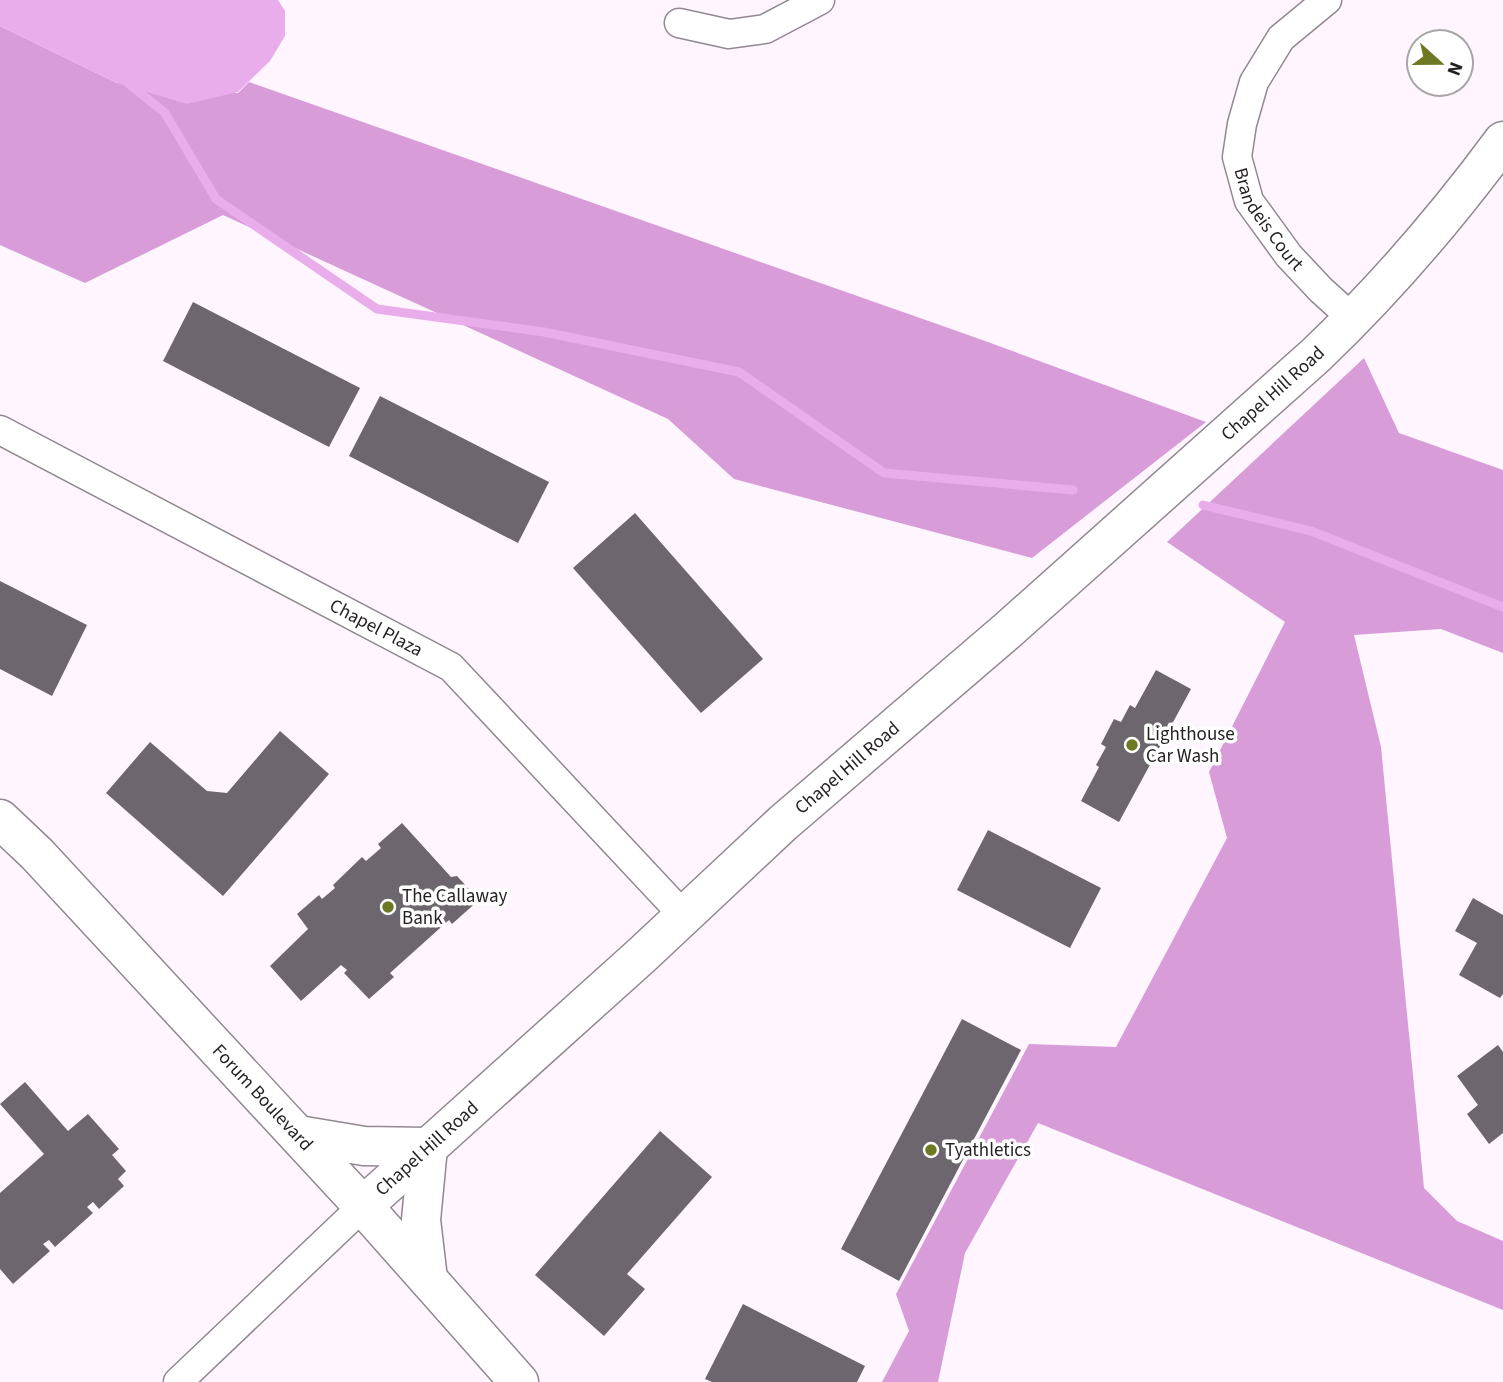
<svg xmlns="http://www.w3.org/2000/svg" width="1503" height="1382" font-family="'Source Sans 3',sans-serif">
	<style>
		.forest { fill: #d89cd9 }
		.water { fill: #eaadeb }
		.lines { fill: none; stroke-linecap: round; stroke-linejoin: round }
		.stream { stroke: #eaadeb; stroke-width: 9 }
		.building { fill: #6e666e }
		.street-casing { stroke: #918891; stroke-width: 31 }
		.secondary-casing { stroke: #918891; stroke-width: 41 }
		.street { stroke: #fff; stroke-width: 28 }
		.secondary { stroke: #fff; stroke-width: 38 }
		.poi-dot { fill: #6f7924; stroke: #fff; stroke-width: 2.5 }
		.labels { text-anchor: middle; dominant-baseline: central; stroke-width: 7; stroke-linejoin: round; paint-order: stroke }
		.street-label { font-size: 19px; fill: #231f23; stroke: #fff }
		.poi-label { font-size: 19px; fill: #231f23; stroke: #fff; text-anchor: start }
	</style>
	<rect width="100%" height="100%" fill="#fff5ff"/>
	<g class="forest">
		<path d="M 0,26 L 117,83 L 238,93 L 249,82 L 974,337 L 1206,422 L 1032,558 L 734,479 L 668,419 L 223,215 L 85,283 L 0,245 Z"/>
		<path d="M 1364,358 L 1399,433 L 1503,470 L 1503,653 L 1441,629 L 1354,635 L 1381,747 L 1424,1188 L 1457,1221 L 1503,1241 L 1503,1310 L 1038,1123 L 965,1253 L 938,1382 L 882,1382 L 909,1331 L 896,1294 L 1029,1044 L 1116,1047 L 1227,838 L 1209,772 L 1285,622 L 1167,542 Z"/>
	</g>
	<path class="water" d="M 0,0 L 278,0 L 285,11 L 285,36 L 270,61 L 238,92 L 187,104 L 117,83 L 0,26 Z"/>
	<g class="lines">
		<g class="stream">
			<path d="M 128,83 L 165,113 L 216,199 L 377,309 L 544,332 L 739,372 L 884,473 L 1073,490"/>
			<path d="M 1203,505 L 1311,531 L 1503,607"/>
		</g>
	</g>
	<g class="building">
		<path d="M 193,302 L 360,388 L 329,447 L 163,361 Z"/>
		<path d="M 380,396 L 549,482 L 518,543 L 349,456 Z"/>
		<path d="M 635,513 L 763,659 L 701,713 L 573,568 Z"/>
		<path d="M 0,581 L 87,625 L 52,696 L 0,669 Z"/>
		<path d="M 1156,670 L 1191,689 L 1119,822 L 1081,801 L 1099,767 L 1096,765 L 1106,747 L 1101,744 L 1114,719 L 1121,722 L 1130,705 L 1135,708 Z"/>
		<path d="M 280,731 L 329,774 L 223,896 L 106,793 L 150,742 L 207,791 L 227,793 Z"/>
		<path d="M 402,823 L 451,877 L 457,876 L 479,900 L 452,924 L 449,920 L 390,973 L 394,977 L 369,999 L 344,973 L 347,970 L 341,965 L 301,1001 L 270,966 L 308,929 L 297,914 L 319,895 L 322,899 L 335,888 L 333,885 L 362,857 L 366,861 L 381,848 L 378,844 Z"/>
		<path d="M 988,830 L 1101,888 L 1070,948 L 957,890 Z"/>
		<path d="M 1473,898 L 1503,915 L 1503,994 L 1500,998 L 1459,975 L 1477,943 L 1455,931 Z"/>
		<path d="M 962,1019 L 1021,1050 L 899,1281 L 841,1249 Z"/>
		<path d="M 1498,1045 L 1503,1052 L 1503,1133 L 1489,1144 L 1467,1114 L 1478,1105 L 1457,1076 Z"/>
		<path d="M 25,1082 L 68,1131 L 88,1114 L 119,1149 L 112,1155 L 126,1171 L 118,1179 L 124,1186 L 99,1209 L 93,1202 L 87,1207 L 93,1213 L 55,1247 L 49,1240 L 43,1244 L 50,1251 L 13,1284 L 0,1269 L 0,1193 L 44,1154 L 0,1104 Z"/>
		<path d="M 660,1131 L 712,1177 L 627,1274 L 645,1289 L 604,1336 L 535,1275 Z"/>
		<path d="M 743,1304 L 865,1366 L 857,1382 L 712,1382 L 705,1379 Z"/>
	</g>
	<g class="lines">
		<g class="street-casing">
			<g id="street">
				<path id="s1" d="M 1327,0 L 1281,38 L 1254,82 L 1242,124 L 1237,157 L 1249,201 L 1289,256 L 1321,290 L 1353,319"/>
				<path d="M 679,23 L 729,34 L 765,29 L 820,0"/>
				<path id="s2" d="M 0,430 L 451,667 L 684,916"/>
				<path d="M 178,1382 L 363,1206"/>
			</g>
		</g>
		<g class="secondary-casing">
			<g id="secondary">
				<path id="s3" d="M 0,819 L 37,854 L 363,1206 L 519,1382"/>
				<path d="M 298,1135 L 364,1146 L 428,1147 L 421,1220 L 428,1279"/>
				<path id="s4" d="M 363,1206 L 642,955 L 783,823 L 1008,630 L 1316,355 C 1384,290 1447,217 1503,141"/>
			</g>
		</g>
		<use href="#street" class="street"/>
		<use href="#secondary" class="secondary"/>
	</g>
	<g class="poi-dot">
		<circle cx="1132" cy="745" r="7"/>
		<circle cx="388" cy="907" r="7"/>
		<circle cx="931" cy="1150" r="7"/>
	</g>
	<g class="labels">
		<g class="street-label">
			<text stroke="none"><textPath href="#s1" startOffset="259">Brandeis Court</textPath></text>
			<text stroke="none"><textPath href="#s4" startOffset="1220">Chapel Hill Road</textPath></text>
			<text stroke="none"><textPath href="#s2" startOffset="425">Chapel Plaza</textPath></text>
			<text stroke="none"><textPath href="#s4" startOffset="653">Chapel Hill Road</textPath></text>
			<text stroke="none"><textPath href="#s3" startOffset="383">Forum Boulevard</textPath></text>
			<text stroke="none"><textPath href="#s4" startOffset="86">Chapel Hill Road</textPath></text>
		</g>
		<g class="poi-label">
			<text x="1146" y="734">Lighthouse<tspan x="1146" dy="22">Car Wash</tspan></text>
			<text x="402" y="896">The Callaway<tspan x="402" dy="22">Bank</tspan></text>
			<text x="945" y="1150">Tyathletics</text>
		</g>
	</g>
	<g transform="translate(1440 63) rotate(111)"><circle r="33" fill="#ffffff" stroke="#a7a5a7" stroke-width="2"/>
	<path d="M0-5L12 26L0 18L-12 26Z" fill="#6f7924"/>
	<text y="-10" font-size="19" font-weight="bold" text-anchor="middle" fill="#231f23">N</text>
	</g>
</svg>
